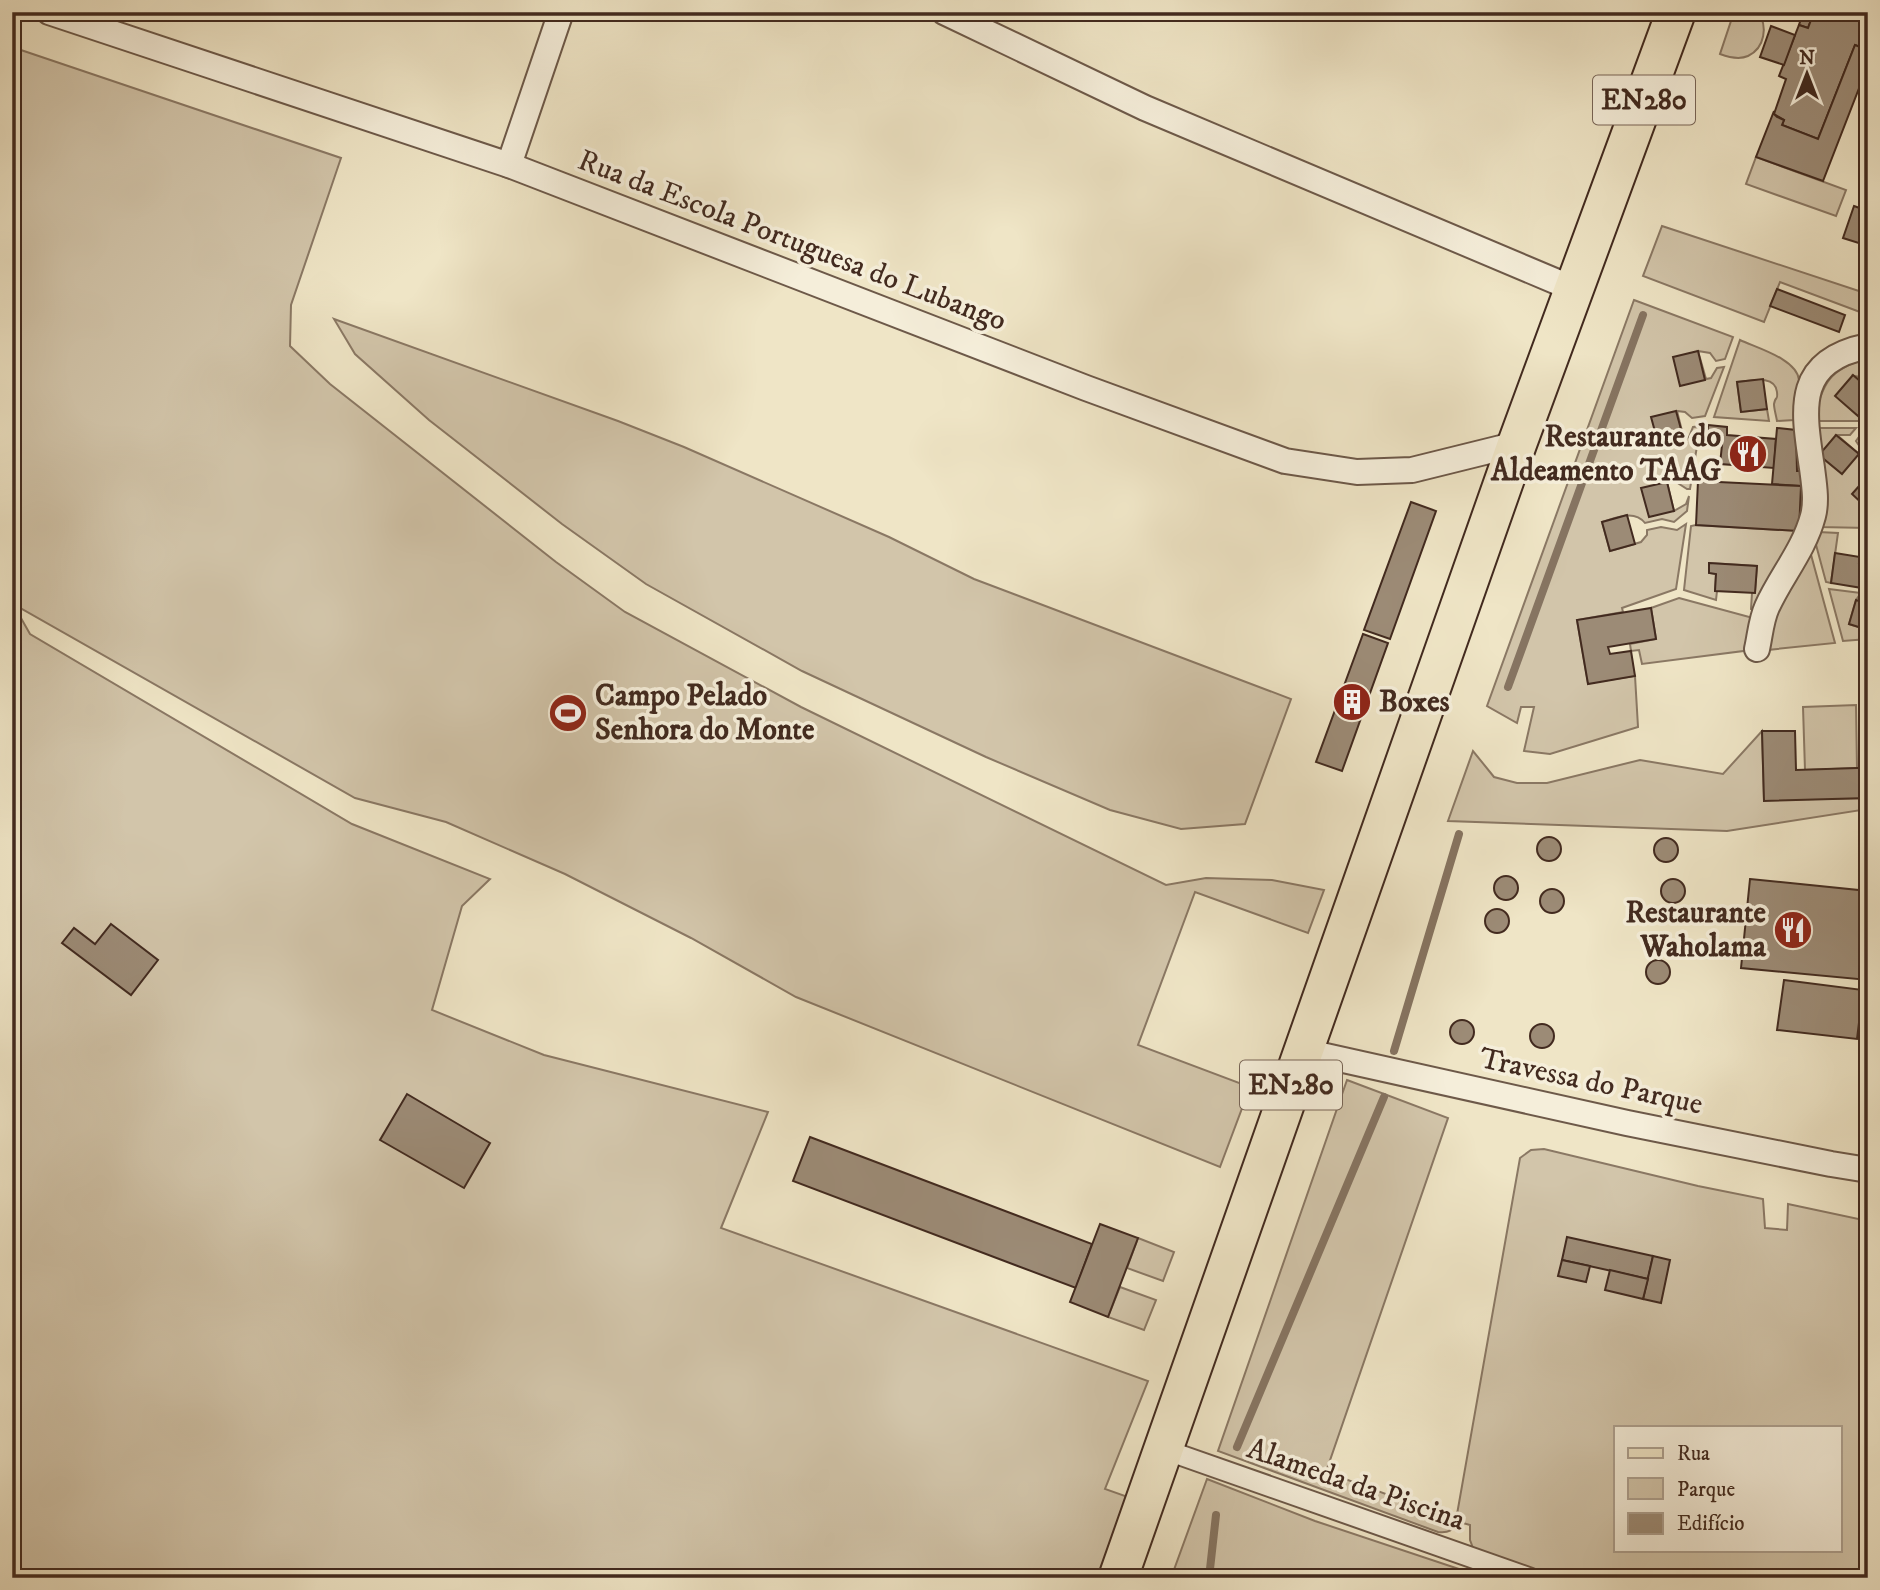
<svg xmlns="http://www.w3.org/2000/svg" width="1880" height="1590" font-family="'IM FELL DW Pica',serif">
	<style>
		.green { fill: #d2c5aa; stroke: #8a7864; stroke-width: 2; fill-rule: evenodd }
		.lines { fill: none; stroke-linecap: round; stroke-linejoin: round }
		.stream { stroke: #867461; stroke-width: 8 }
		.building { fill: #9c8b76; stroke: #422a1f; stroke-width: 2 }
		.pedestrian-casing { stroke: #6d5949; stroke-width: 23 }
		.minor-casing { stroke: #6d5949; stroke-width: 28 }
		.primary-casing { stroke: #422a1f; stroke-width: 42 }
		.pedestrian { stroke: #f5eeda; stroke-width: 19 }
		.minor { stroke: #f5eeda; stroke-width: 24 }
		.primary { stroke: #efe5c6; stroke-width: 38 }
		.labels { text-anchor: middle; dominant-baseline: central; stroke-width: 7; stroke-linejoin: round; paint-order: stroke }
		.shield { fill: #f5eeda; stroke: #786557; stroke-width: 2 }
		.shield-label { font-size: 28px; font-weight: bold; fill: #422a1f }
		.street-label { font-size: 30px; fill: #422a1f; stroke: #f5eeda }
		.poi-label { font-size: 30px; font-weight: bold; fill: #422a1f; stroke: #f5eeda; text-anchor: end }
	</style>
	<rect width="100%" height="100%" fill="#efe5c6"/>
	<filter id="stains"><feTurbulence type="fractalNoise" baseFrequency=".00286" numOctaves="4"/><feColorMatrix values="0 0 0 0 .2 0 0 0 0 .09 0 0 0 0 .02 0 0 0 .5 -.17"/></filter>
	<radialGradient id="worn" r=".72"><stop offset=".6" stop-color="#630" stop-opacity="0"/><stop offset="1" stop-color="#630" stop-opacity=".3"/></radialGradient>
	<g class="green">
		<path d="M 1734,12 L 1758,12 C 1768,26 1765,48 1748,56 C 1739,60 1728,57 1720,54 Z"/>
		<path d="M 12,47 L 341,158 L 291,305 L 290,346 L 330,384 L 556,562 L 625,612 L 801,707 L 1166,885 L 1206,878 L 1272,880 L 1324,890 L 1308,933 L 1195,892 L 1138,1045 L 1250,1087 L 1220,1167 L 796,997 L 691,938 L 565,874 L 446,822 L 355,798 L 13,604 L 30,634 L 352,824 L 490,879 L 462,906 L 432,1010 L 544,1055 L 768,1112 L 721,1228 L 1148,1381 L 1105,1489 L 1128,1497 L 1098,1578 L 12,1578 Z"/>
		<path d="M 1756,157 L 1846,190 L 1836,216 L 1746,184 Z"/>
		<path d="M 1662,226 L 1868,294 L 1868,315 L 1780,282 L 1764,322 L 1643,276 Z"/>
		<path d="M 1634,300 L 1733,337 L 1725,359 L 1716,361 L 1710,353 L 1698,351 L 1706,379 L 1711,378 L 1717,368 L 1724,367 L 1705,416 L 1692,418 L 1685,412 L 1677,411 L 1684,439 L 1689,437 L 1693,427 L 1703,426 L 1697,446 L 1690,489 L 1687,489 L 1676,482 L 1667,482 L 1674,511 L 1686,504 L 1689,496 L 1687,511 L 1674,522 L 1662,519 L 1645,523 C 1634,509 1616,518 1602,522 L 1610,551 L 1641,542 L 1647,535 L 1647,530 L 1661,527 L 1677,530 L 1686,524 L 1676,589 L 1622,608 L 1623,612 L 1577,620 L 1588,683 L 1635,676 L 1638,727 L 1550,754 L 1524,751 L 1534,707 L 1521,707 L 1517,723 L 1487,706 Z"/>
		<path d="M 334,319 L 618,421 L 684,447 L 889,537 L 974,579 L 1291,699 L 1245,824 L 1181,829 L 1110,810 L 986,757 L 802,671 L 646,584 L 562,524 L 429,420 L 355,354 Z"/>
		<path d="M 1740,340 C 1757,348 1797,359 1799,380 C 1800,391 1795,408 1794,420 L 1777,421 C 1776,415 1774,409 1774,404 C 1776,394 1778,402 1777,392 C 1775,374 1750,381 1737,382 L 1741,412 L 1767,409 L 1769,421 L 1714,417 Z"/>
		<path d="M 1868,358 L 1868,378 L 1854,376 L 1868,388 L 1868,414 L 1862,421 L 1814,421 C 1822,382 1830,369 1868,358 Z"/>
		<path d="M 1815,428 L 1856,428 L 1850,435 L 1837,435 L 1859,454 L 1860,447 L 1856,441 L 1864,430 L 1868,433 L 1868,528 L 1819,527 Z"/>
		<path d="M 1696,525 L 1799,531 L 1754,610 L 1751,609 L 1752,593 L 1755,592 L 1757,566 L 1709,563 L 1709,573 L 1716,574 L 1715,590 L 1717,591 L 1716,600 L 1684,590 L 1691,526 Z"/>
		<path d="M 1818,532 L 1838,533 L 1831,583 L 1826,582 L 1815,541 Z"/>
		<path d="M 1810,551 L 1835,643 L 1767,650 L 1772,620 Z"/>
		<path d="M 1829,589 L 1861,593 L 1856,600 L 1849,624 L 1868,630 L 1868,639 L 1843,641 Z"/>
		<path d="M 1679,598 L 1753,618 L 1751,650 L 1642,664 L 1639,650 L 1631,651 L 1630,644 L 1656,639 L 1651,608 Z"/>
		<path d="M 1856,705 L 1857,768 L 1805,770 L 1803,707 Z"/>
		<path d="M 1762,731 L 1764,800 L 1868,798 L 1868,809 L 1727,831 L 1448,821 L 1473,751 L 1494,777 L 1517,783 L 1547,783 L 1640,760 L 1723,774 Z"/>
		<path d="M 1347,1080 L 1448,1118 L 1326,1472 L 1456,1520 L 1520,1158 L 1531,1150 L 1544,1149 L 1698,1186 L 1763,1199 L 1765,1228 L 1787,1230 L 1788,1204 L 1868,1221 L 1868,1578 L 1557,1578 L 1473,1548 L 1470,1540 L 1470,1525 L 1456,1521 C 1453,1531 1449,1533 1438,1532 L 1218,1451 ZM 1616,1427 L 1840,1427 L 1840,1550 L 1616,1550 Z"/>
		<path d="M 1138,1238 L 1174,1252 L 1163,1281 L 1127,1268 Z"/>
		<path d="M 1120,1287 L 1156,1300 L 1144,1330 L 1108,1317 Z"/>
		<path d="M 1207,1479 L 1315,1521 L 1471,1573 L 1467,1578 L 1171,1578 Z"/>
	</g>
	<g class="lines">
		<g class="stream">
			<path d="M 1508,687 L 1643,315"/>
			<path d="M 1394,1051 L 1459,834"/>
			<path d="M 1237,1447 L 1384,1097"/>
			<path d="M 1209,1578 L 1216,1515"/>
		</g>
	</g>
	<g class="building">
		<path d="M 1803,12 L 1814,12 L 1808,28 L 1799,25 Z"/>
		<path d="M 1814,12 L 1868,12 L 1868,50 L 1855,45 L 1818,139 L 1782,125 L 1784,120 L 1774,114 L 1786,79 L 1779,76 L 1799,25 L 1808,28 Z"/>
		<path d="M 1771,26 L 1795,35 L 1784,65 L 1760,57 Z"/>
		<path d="M 1855,45 L 1868,50 L 1868,65 L 1823,181 L 1756,157 L 1774,111 L 1774,114 L 1777,117 L 1784,120 L 1782,125 L 1818,139 Z"/>
		<path d="M 1854,206 L 1868,211 L 1868,246 L 1843,238 Z"/>
		<path d="M 1777,289 L 1845,315 L 1839,332 L 1770,306 Z"/>
		<path d="M 1698,351 L 1705,380 L 1680,386 L 1673,357 Z"/>
		<path d="M 1853,375 L 1868,388 L 1868,404 L 1858,416 L 1835,396 Z"/>
		<path d="M 1763,379 L 1767,409 L 1741,412 L 1737,382 Z"/>
		<path d="M 1676,411 L 1684,440 L 1659,446 L 1651,417 Z"/>
		<path d="M 1708,425 L 1727,427 L 1727,435 L 1776,439 L 1774,468 L 1720,464 L 1722,445 L 1707,444 Z"/>
		<path d="M 1777,428 L 1796,430 L 1797,471 L 1802,471 L 1801,486 L 1772,484 Z"/>
		<path d="M 1836,435 L 1859,454 L 1842,474 L 1819,455 Z"/>
		<path d="M 1868,476 L 1868,509 L 1852,494 Z"/>
		<path d="M 1698,481 L 1801,486 L 1799,531 L 1696,525 Z"/>
		<path d="M 1667,482 L 1674,511 L 1649,517 L 1641,488 Z"/>
		<path d="M 1411,502 L 1436,511 L 1390,639 L 1364,630 Z"/>
		<path d="M 1627,515 L 1635,544 L 1610,551 L 1602,522 Z"/>
		<path d="M 1835,553 L 1860,557 L 1859,563 L 1865,564 L 1862,588 L 1831,583 Z"/>
		<path d="M 1709,563 L 1757,566 L 1755,593 L 1715,591 L 1716,574 L 1709,573 Z"/>
		<path d="M 1856,600 L 1868,604 L 1868,630 L 1849,624 Z"/>
		<path d="M 1651,608 L 1656,639 L 1608,647 L 1610,654 L 1631,651 L 1635,676 L 1588,684 L 1577,620 Z"/>
		<path d="M 1363,634 L 1388,643 L 1342,771 L 1316,762 Z"/>
		<path d="M 1864,727 L 1868,727 L 1868,798 L 1764,801 L 1762,731 L 1795,731 L 1796,770 L 1857,768 L 1865,768 Z"/>
		<circle cx="1549" cy="849" r="12"/>
		<circle cx="1666" cy="850" r="12"/>
		<circle cx="1506" cy="888" r="12"/>
		<circle cx="1673" cy="891" r="12"/>
		<path d="M 1750,879 L 1868,891 L 1868,980 L 1741,968 Z"/>
		<circle cx="1552" cy="901" r="12"/>
		<circle cx="1497" cy="921" r="12"/>
		<path d="M 111,924 L 158,960 L 131,995 L 62,943 L 74,928 L 95,944 Z"/>
		<circle cx="1658" cy="972" r="12"/>
		<path d="M 1784,980 L 1863,990 L 1857,1039 L 1777,1030 Z"/>
		<circle cx="1462" cy="1032" r="12"/>
		<circle cx="1542" cy="1036" r="12"/>
		<path d="M 407,1094 L 490,1143 L 464,1188 L 380,1140 Z"/>
		<path d="M 810,1137 L 1092,1244 L 1076,1288 L 793,1181 Z"/>
		<path d="M 1100,1224 L 1138,1238 L 1108,1317 L 1070,1302 Z"/>
		<path d="M 1567,1237 L 1653,1256 L 1648,1279 L 1562,1260 Z"/>
		<path d="M 1653,1256 L 1670,1260 L 1661,1303 L 1643,1299 Z"/>
		<path d="M 1562,1260 L 1590,1266 L 1586,1282 L 1558,1276 Z"/>
		<path d="M 1610,1270 L 1648,1279 L 1643,1299 L 1605,1290 Z"/>
	</g>
	<g class="lines">
		<g class="pedestrian-casing">
			<path id="pedestrian" d="M 1163,1449 L 1530,1578"/>
		</g>
		<g class="minor-casing">
			<g id="minor">
				<path d="M 49,12 L 509,165 L 1086,388 L 1285,461 L 1357,472 L 1412,470 L 1517,444"/>
				<path d="M 944,12 L 1145,108 L 1574,289"/>
				<path d="M 509,165 L 561,12"/>
				<path d="M 1757,649 C 1760,636 1761,620 1767,607 C 1781,576 1804,550 1813,516 C 1817,501 1814,484 1812,468 C 1803,408 1794,361 1868,346"/>
				<path d="M 1303,1051 L 1627,1123 L 1831,1164 L 1868,1170"/>
			</g>
		</g>
		<g class="primary-casing">
			<path id="primary" d="M 1118,1578 L 1517,444 L 1676,12"/>
		</g>
		<use href="#pedestrian" class="pedestrian"/>
		<use href="#minor" class="minor"/>
		<use href="#primary" class="primary"/>
	</g>
	<defs>
		<g id="restaurant-disc" transform="scale(2.0125)"><circle r="9.5" fill="#8f2418" stroke="#f5eeda"/><path d="M-5-6h1v4h1v-4h1v4h1v-4h1v5L-1.5 .5V6h-2V.5L-5-1ZM5-6V6H3V1.5H1.5Q1.5-4 5-6Z" fill="#fff"/></g>
		<g id="building-disc" transform="scale(2.0125)"><circle r="9.5" fill="#8f2418" stroke="#f5eeda"/><path d="M-4-6H4V6H1V3H-1V6H-4ZM-2.5-4.3h1.7v1.8h-1.7ZM.8-4.3h1.7v1.8H.8ZM-2.5-1h1.7V.8h-1.7ZM.8-1h1.7V.8H.8Z" fill="#fff"/></g>
		<g id="stadium-disc" transform="scale(2.0125)"><circle r="9.5" fill="#8f2418" stroke="#f5eeda"/><path d="M0-5a6.5 5 0 1 0 0 10a6.5 5 0 1 0 0-10ZM-3.5-1.8h7v3.6h-7Z" fill="#fff"/></g>
	</defs>
	<g fill-rule="evenodd">
		<use href="#restaurant-disc" x="1748" y="454"/>
		<use href="#building-disc" x="1352" y="702"/>
		<use href="#stadium-disc" x="568" y="713"/>
		<use href="#restaurant-disc" x="1793" y="930"/>
	</g>
	<g class="labels">
		<g class="shield">
			<rect x="1593" y="75.5" width="102" height="49" rx="5"/>
			<rect x="1240" y="1060.5" width="102" height="49" rx="5"/>
		</g>
		<g class="shield-label">
			<text x="1644" y="100">EN280</text>
			<text x="1291" y="1085">EN280</text>
		</g>
		<g class="street-label">
			<text transform="translate(792 241) rotate(21)">Rua da Escola Portuguesa do Lubango</text>
			<text transform="translate(1591 1082) rotate(12)">Travessa do Parque</text>
			<text transform="translate(1356 1485) rotate(19)">Alameda da Piscina</text>
		</g>
		<g class="poi-label">
			<text x="1721" y="437">Restaurante do<tspan x="1721" dy="34">Aldeamento TAAG</tspan></text>
			<text x="595" y="696" text-anchor="start">Campo Pelado<tspan x="595" dy="34">Senhora do Monte</tspan></text>
			<text x="1379" y="702" text-anchor="start">Boxes</text>
			<text x="1766" y="913">Restaurante<tspan x="1766" dy="34">Waholama</tspan></text>
		</g>
	</g>
	<rect width="1880" height="1590" fill="none" stroke="#efe5c6" stroke-width="42"/>
	<rect x="14" y="14" width="1852" height="1562" fill="none" stroke="#422a1f" stroke-width="3.5"/>
	<rect x="21" y="21" width="1838" height="1548" fill="none" stroke="#422a1f" stroke-width="2"/>
	<rect x="1614" y="1426" width="228" height="126" fill="#f5eeda" stroke="#ada08f" stroke-width="2"/>
	<rect x="1628" y="1448" width="35" height="10" fill="#efe5c6" stroke="#ada08f" stroke-width="2"/>
	<text x="1677" y="1460" font-size="21" fill="#422a1f">Rua</text>
	<rect x="1628" y="1478" width="35" height="21" fill="#d2c5aa" stroke="#ada08f" stroke-width="2"/>
	<text x="1677" y="1496" font-size="21" fill="#422a1f">Parque</text>
	<rect x="1628" y="1513" width="35" height="21" fill="#9c8b76" stroke="#ada08f" stroke-width="2"/>
	<text x="1677" y="1530" font-size="21" fill="#422a1f">Edifício</text>
	<g transform="translate(1807 74)" stroke="#f5eeda" stroke-width="5" paint-order="stroke">
	<path d="M0-5L12 26L0 18L-12 26Z" fill="#422a1f"/>
	<text y="-10" font-size="19" font-weight="bold" text-anchor="middle" fill="#422a1f">N</text>
	</g>
	<rect width="100%" height="100%" filter="url(#stains)"/>
	<rect width="100%" height="100%" fill="url(#worn)"/>
</svg>
